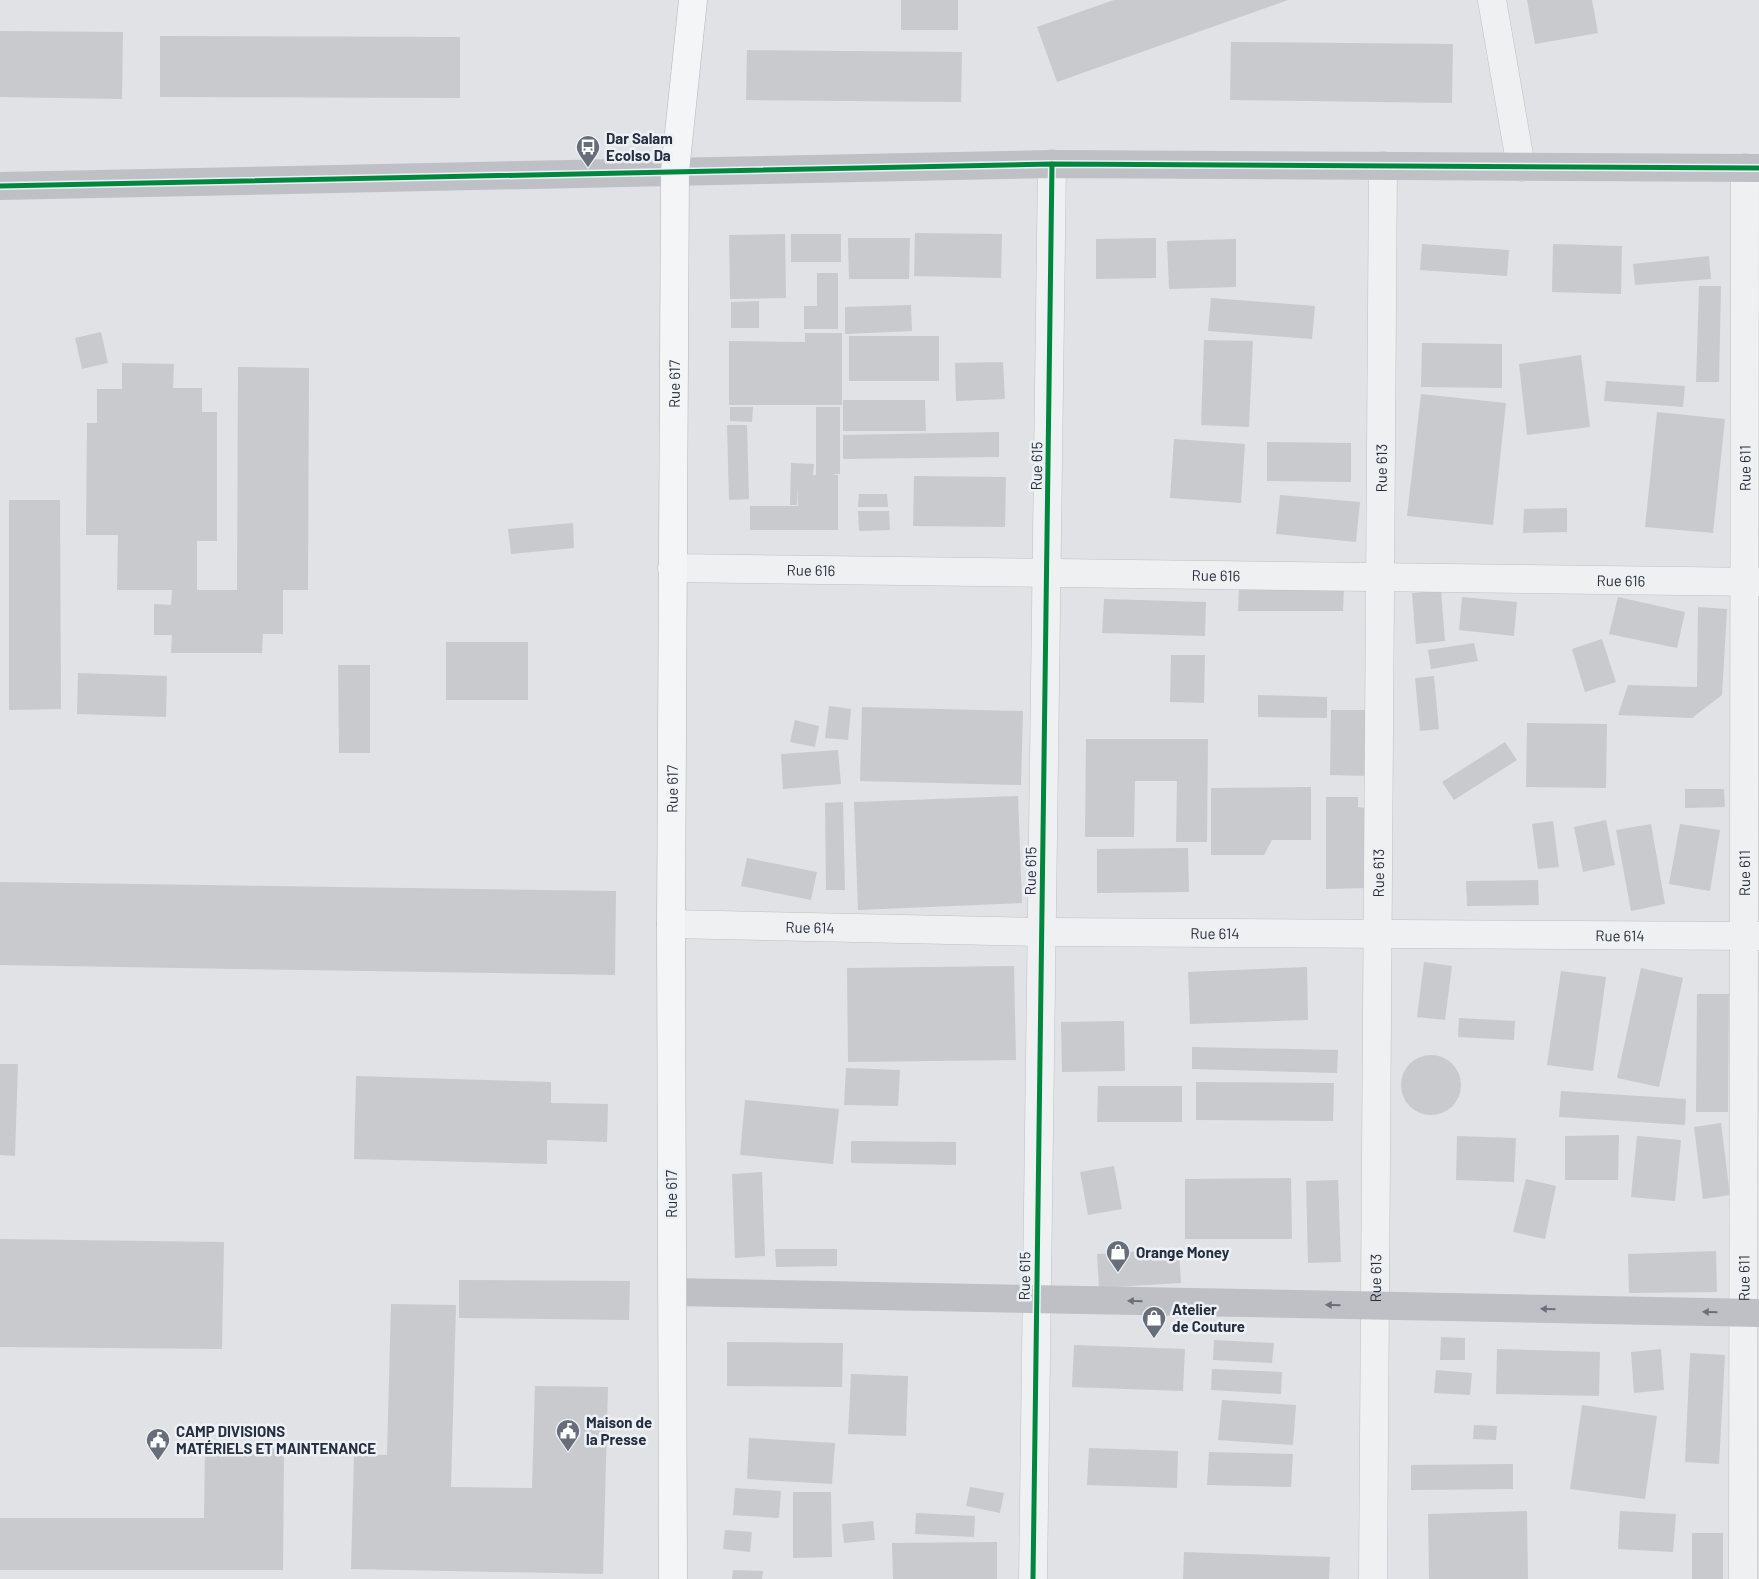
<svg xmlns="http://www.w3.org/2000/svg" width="1759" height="1579" font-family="Barlow,sans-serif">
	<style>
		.building { fill: #c8cacd }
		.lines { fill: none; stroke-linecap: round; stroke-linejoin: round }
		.street-casing { stroke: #bec0c3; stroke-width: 29 }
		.highway-casing { stroke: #b2b5ba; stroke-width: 29 }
		.street { stroke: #eff0f2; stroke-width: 28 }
		.secondary { stroke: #bec0c5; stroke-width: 28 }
		.highway { stroke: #f4f5f6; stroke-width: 28 }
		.cycleway-casing { stroke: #edf1f6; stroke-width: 8 }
		.cycleway { stroke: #00873e; stroke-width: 5 }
		.oneway { fill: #6a707b }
		.labels { text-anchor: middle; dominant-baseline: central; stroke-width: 5; stroke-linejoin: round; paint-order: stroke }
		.poi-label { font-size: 15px; font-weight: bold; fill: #262f3f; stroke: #edf1f6; text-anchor: start }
		.street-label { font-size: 15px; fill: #262f3f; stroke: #edf1f6 }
	</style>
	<rect width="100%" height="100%" fill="#e0e2e5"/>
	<g class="building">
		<rect x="901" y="0" width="57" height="30"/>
		<path d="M 1114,0 L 1288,0 L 1057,82 L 1037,27 Z"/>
		<path d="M 1527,0 L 1592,0 L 1598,33 L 1535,44 Z"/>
		<path d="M 0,31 L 123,32 L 122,99 L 0,97 Z"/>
		<path d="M 160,36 L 460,37 L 460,98 L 160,97 Z"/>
		<path d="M 1231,42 L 1453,44 L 1452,103 L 1230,100 Z"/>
		<path d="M 747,50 L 962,52 L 961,102 L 746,100 Z"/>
		<path d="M 915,233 L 1002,234 L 1001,278 L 914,276 Z"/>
		<path d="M 785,234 L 786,298 L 730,299 L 729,235 Z"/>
		<rect x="791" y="234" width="50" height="28"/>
		<path d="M 848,238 L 910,238 L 909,279 L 849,279 Z"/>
		<path d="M 1156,238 L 1156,278 L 1096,279 L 1096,239 Z"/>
		<path d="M 1236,239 L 1236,287 L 1169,289 L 1167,241 Z"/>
		<path d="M 1422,244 L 1509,250 L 1507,276 L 1420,270 Z"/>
		<path d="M 1553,244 L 1622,246 L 1621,294 L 1552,292 Z"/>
		<path d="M 1709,256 L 1711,279 L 1635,285 L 1633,264 Z"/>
		<path d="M 817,273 L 838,273 L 838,329 L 804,329 L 804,306 L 817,306 Z"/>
		<path d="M 1699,286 L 1721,286 L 1719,382 L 1696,382 Z"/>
		<path d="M 1211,298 L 1315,306 L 1312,339 L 1208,331 Z"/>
		<path d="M 759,301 L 759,328 L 731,328 L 731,302 Z"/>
		<path d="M 911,305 L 912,331 L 845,334 L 845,307 Z"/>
		<path d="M 101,332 L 108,363 L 82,369 L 75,338 Z"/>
		<path d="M 805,333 L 842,333 L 842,405 L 729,405 L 729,341 L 805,342 Z"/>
		<rect x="849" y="336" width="90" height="45"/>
		<path d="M 1204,340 L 1253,341 L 1249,427 L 1201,425 Z"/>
		<path d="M 1422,343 L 1502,344 L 1502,388 L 1421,387 Z"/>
		<path d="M 1581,355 L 1590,427 L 1527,435 L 1519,364 Z"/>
		<path d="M 1003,362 L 1005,399 L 956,401 L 955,363 Z"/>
		<path d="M 122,363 L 174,364 L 173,388 L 202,388 L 202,412 L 217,412 L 217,541 L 197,541 L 197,590 L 237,590 L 238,367 L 309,368 L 308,590 L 283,590 L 283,634 L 263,634 L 262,653 L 171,653 L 172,635 L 154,635 L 154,604 L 171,605 L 172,590 L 117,590 L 118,535 L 86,535 L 87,423 L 97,423 L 97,389 L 122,389 Z"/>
		<path d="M 1606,381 L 1685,386 L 1683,407 L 1604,401 Z"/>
		<path d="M 1421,394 L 1506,403 L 1493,525 L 1407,516 Z"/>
		<path d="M 843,400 L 925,400 L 926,431 L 843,431 Z"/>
		<path d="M 730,407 L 753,407 L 752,422 L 730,421 Z"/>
		<path d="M 816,407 L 840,407 L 840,474 L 829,474 L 838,475 L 838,530 L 750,530 L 750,506 L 798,506 L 798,485 L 797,505 L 790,505 L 791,463 L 814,464 L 813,475 L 816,475 Z"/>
		<path d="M 1657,412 L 1725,419 L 1713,533 L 1645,527 Z"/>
		<path d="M 727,425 L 747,425 L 749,499 L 729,500 Z"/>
		<path d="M 999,432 L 999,457 L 843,459 L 843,435 Z"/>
		<path d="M 1174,439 L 1245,444 L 1241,503 L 1170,498 Z"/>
		<path d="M 1267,442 L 1351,443 L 1351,482 L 1267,481 Z"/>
		<path d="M 914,476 L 1006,477 L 1005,527 L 913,526 Z"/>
		<path d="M 859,494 L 887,494 L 888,507 L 858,507 Z"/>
		<path d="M 1280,495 L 1360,502 L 1356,542 L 1276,534 Z"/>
		<path d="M 9,500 L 60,500 L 61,709 L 9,710 Z"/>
		<path d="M 1567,508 L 1567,532 L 1523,533 L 1524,509 Z"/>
		<path d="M 858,511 L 889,511 L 890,530 L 859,531 Z"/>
		<path d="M 573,523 L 574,548 L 511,554 L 508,529 Z"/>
		<path d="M 1239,587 L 1344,587 L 1343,611 L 1238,611 Z"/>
		<path d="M 1441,591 L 1445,641 L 1416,644 L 1412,593 Z"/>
		<path d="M 1462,597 L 1517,602 L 1514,636 L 1459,630 Z"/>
		<path d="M 1618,597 L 1685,612 L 1677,648 L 1609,634 Z"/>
		<path d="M 1104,599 L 1206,602 L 1205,636 L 1102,633 Z"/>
		<path d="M 1698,607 L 1727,609 L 1722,695 L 1692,718 L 1618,715 L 1628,685 L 1697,687 Z"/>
		<path d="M 1602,639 L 1616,682 L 1585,692 L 1572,649 Z"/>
		<rect x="446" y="642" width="82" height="58"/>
		<path d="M 1474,643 L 1478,661 L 1431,669 L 1428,650 Z"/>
		<path d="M 1171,655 L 1205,655 L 1204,703 L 1170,702 Z"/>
		<path d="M 338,665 L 370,665 L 370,753 L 339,753 Z"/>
		<path d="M 78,673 L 167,676 L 166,717 L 77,714 Z"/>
		<path d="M 1434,676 L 1439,729 L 1420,731 L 1415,678 Z"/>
		<path d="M 1258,695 L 1327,697 L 1327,718 L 1258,717 Z"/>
		<path d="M 829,706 L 851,709 L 848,740 L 825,738 Z"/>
		<path d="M 862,707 L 1023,711 L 1021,785 L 860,781 Z"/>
		<path d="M 1331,710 L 1370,710 L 1368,776 L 1330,775 Z"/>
		<path d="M 795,720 L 819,726 L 815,747 L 790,742 Z"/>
		<path d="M 1527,723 L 1607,724 L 1606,788 L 1526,787 Z"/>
		<path d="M 1086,739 L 1208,739 L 1207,842 L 1176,842 L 1177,781 L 1135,781 L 1134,837 L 1085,837 Z"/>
		<path d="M 1505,742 L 1517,760 L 1454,800 L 1442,782 Z"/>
		<path d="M 838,750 L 841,784 L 783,789 L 781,754 Z"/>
		<path d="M 1311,787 L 1311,840 L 1272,840 L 1264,855 L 1211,855 L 1211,788 Z"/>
		<path d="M 1685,789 L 1724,789 L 1725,807 L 1685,808 Z"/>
		<path d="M 1018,796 L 1022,903 L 858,910 L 854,802 Z"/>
		<path d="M 1326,797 L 1358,797 L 1358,807 L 1367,808 L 1367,888 L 1326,889 Z"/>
		<path d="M 843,802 L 845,890 L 826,890 L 825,803 Z"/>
		<path d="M 1606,820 L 1615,865 L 1583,872 L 1574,827 Z"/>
		<path d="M 1553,821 L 1559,867 L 1538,869 L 1532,824 Z"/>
		<path d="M 1651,824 L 1665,904 L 1631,911 L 1616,830 Z"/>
		<path d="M 1680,824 L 1720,830 L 1710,891 L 1669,884 Z"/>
		<path d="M 1188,848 L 1189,892 L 1097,893 L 1097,849 Z"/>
		<path d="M 747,858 L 817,872 L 811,900 L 741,886 Z"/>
		<path d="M 1538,880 L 1539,905 L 1467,906 L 1466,881 Z"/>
		<path d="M 0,882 L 616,891 L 615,975 L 0,965 Z"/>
		<path d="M 1424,962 L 1452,966 L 1445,1020 L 1417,1017 Z"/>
		<path d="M 1014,966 L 1016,1060 L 848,1062 L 847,968 Z"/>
		<path d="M 1307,967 L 1308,1020 L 1190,1024 L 1188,972 Z"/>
		<path d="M 1641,968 L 1683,978 L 1659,1087 L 1617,1078 Z"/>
		<path d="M 1561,971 L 1606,977 L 1593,1071 L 1547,1065 Z"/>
		<path d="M 1697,994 L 1729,994 L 1728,1112 L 1696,1112 Z"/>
		<path d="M 1459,1018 L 1515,1021 L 1514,1040 L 1458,1037 Z"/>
		<path d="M 1124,1021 L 1125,1071 L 1062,1072 L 1061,1022 Z"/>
		<path d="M 1192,1047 L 1338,1050 L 1337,1073 L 1192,1069 Z"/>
		<circle cx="1431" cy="1085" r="30"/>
		<path d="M 0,1064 L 18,1064 L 15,1156 L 0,1155 Z"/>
		<path d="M 846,1068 L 900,1070 L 898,1106 L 844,1105 Z"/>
		<path d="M 356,1076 L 551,1082 L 551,1103 L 608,1104 L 607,1142 L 547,1140 L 547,1164 L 354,1159 Z"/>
		<path d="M 1196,1082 L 1334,1083 L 1333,1121 L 1196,1120 Z"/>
		<path d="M 1098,1086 L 1182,1086 L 1182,1122 L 1097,1122 Z"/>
		<path d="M 1561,1091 L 1686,1099 L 1685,1125 L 1559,1117 Z"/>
		<path d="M 745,1100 L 839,1109 L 833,1164 L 740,1155 Z"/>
		<path d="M 1721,1123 L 1730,1195 L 1703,1199 L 1694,1127 Z"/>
		<path d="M 1619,1135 L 1618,1180 L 1565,1180 L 1565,1136 Z"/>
		<path d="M 1457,1136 L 1516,1138 L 1514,1182 L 1456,1180 Z"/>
		<path d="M 1637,1136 L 1681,1140 L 1675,1201 L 1631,1197 Z"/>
		<path d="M 851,1141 L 956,1142 L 956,1165 L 851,1163 Z"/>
		<path d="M 1114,1166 L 1122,1209 L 1088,1215 L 1080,1172 Z"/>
		<path d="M 762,1172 L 765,1256 L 735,1258 L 732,1174 Z"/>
		<path d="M 1291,1178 L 1292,1239 L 1185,1239 L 1185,1179 Z"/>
		<path d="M 1526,1179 L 1556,1186 L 1545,1239 L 1513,1232 Z"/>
		<path d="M 1338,1180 L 1341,1262 L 1308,1263 L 1306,1181 Z"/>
		<path d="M 0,1239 L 224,1242 L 222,1349 L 0,1347 Z"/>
		<path d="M 775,1249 L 837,1249 L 837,1266 L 776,1267 Z"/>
		<path d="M 1179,1249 L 1181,1283 L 1099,1288 L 1097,1254 Z"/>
		<path d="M 1716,1251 L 1717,1292 L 1629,1293 L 1628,1254 Z"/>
		<path d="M 459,1280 L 630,1281 L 629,1320 L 459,1318 Z"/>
		<path d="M 391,1304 L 456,1305 L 451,1487 L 532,1488 L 535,1386 L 608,1387 L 603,1574 L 351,1569 L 354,1454 L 387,1455 Z"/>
		<path d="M 1441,1337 L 1465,1338 L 1465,1360 L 1440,1360 Z"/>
		<path d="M 1214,1340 L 1274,1343 L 1272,1363 L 1213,1360 Z"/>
		<path d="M 727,1342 L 843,1343 L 842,1387 L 727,1386 Z"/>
		<path d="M 1074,1345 L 1185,1349 L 1183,1391 L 1072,1387 Z"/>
		<path d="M 1497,1349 L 1600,1352 L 1599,1396 L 1496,1394 Z"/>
		<path d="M 1661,1349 L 1664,1390 L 1634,1393 L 1631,1352 Z"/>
		<path d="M 1690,1353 L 1725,1355 L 1719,1464 L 1685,1462 Z"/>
		<path d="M 1212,1369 L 1282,1372 L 1281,1394 L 1211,1390 Z"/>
		<path d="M 1436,1370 L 1472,1373 L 1470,1395 L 1434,1393 Z"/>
		<path d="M 851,1374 L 908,1376 L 906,1436 L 848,1434 Z"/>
		<path d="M 1222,1400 L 1296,1405 L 1293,1445 L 1218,1440 Z"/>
		<path d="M 1582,1405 L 1657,1416 L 1645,1499 L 1570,1489 Z"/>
		<path d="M 1474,1425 L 1497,1426 L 1496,1440 L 1473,1439 Z"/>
		<path d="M 749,1438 L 835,1443 L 832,1484 L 747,1479 Z"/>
		<path d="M 284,1448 L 283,1570 L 0,1570 L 0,1518 L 204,1518 L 205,1449 Z"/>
		<path d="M 1089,1448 L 1178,1451 L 1177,1488 L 1087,1485 Z"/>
		<path d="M 1209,1452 L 1293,1454 L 1291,1487 L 1207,1485 Z"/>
		<path d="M 1513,1464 L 1513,1489 L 1411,1490 L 1411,1465 Z"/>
		<path d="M 970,1487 L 1004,1493 L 1000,1513 L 966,1506 Z"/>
		<path d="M 735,1488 L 781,1491 L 779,1518 L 733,1515 Z"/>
		<path d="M 793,1492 L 831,1492 L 832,1557 L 793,1558 Z"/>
		<path d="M 1527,1511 L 1528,1579 L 1429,1579 L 1428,1514 Z"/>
		<path d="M 1620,1511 L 1676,1514 L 1673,1552 L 1618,1549 Z"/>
		<path d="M 916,1513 L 975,1516 L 974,1537 L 915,1534 Z"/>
		<path d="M 873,1521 L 875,1540 L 844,1543 L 842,1524 Z"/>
		<path d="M 725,1530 L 752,1532 L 750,1552 L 723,1549 Z"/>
		<rect x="1692" y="1533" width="31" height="46"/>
		<path d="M 997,1542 L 997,1579 L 893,1579 L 892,1543 Z"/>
		<path d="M 1184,1552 L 1330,1557 L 1329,1579 L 1183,1579 Z"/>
		<path d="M 733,1570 L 763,1571 L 762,1579 L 732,1579 Z"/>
	</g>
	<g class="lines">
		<g class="street-casing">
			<g id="street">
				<path d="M 1492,0 L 1521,167"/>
				<path id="s1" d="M 672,568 L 1759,582"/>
				<path id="s2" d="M 671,924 L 1042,932 L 1759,936"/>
				<path d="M 1033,1579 L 1052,164"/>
				<path id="s3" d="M 1373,1579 L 1383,166"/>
				<path id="s4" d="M 1743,1579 L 1745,168"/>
			</g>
		</g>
		<g class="highway-casing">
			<g id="highway">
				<path id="s5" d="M 673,1579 L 671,924 L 675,171 L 693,0"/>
			</g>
		</g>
		<use href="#street" class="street"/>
		<g class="secondary">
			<path d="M 0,186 L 1052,164 L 1759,168"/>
			<path d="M 672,1292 L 1759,1313"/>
		</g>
		<use href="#highway" class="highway"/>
		<g class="cycleway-casing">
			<g id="cycleway">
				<path d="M 0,186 L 1052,164 L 1759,168"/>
				<path d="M 1033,1579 L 1052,164"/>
			</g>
		</g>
		<use href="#cycleway" class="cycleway"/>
	</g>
	<defs><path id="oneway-solid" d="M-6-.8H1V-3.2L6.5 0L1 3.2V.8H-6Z" transform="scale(1.25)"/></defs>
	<g class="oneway">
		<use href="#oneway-solid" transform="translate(1135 1301) rotate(-179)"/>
		<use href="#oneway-solid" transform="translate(1333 1305) rotate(-179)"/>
		<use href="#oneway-solid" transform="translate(1548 1309) rotate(-179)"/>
		<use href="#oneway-solid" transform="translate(1710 1312) rotate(-179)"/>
	</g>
	<defs>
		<g id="bus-pin" transform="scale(1.25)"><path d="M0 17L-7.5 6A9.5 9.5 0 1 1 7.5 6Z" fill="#676e79" stroke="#edf1f6"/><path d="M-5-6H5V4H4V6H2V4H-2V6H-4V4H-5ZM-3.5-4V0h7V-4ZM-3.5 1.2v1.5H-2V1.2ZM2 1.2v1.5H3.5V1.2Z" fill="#fff"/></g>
		<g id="shop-pin" transform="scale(1.25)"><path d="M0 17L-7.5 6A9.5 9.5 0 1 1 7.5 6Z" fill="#676e79" stroke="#edf1f6"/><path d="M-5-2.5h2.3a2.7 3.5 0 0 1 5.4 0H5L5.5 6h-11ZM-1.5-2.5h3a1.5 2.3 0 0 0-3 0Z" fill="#fff"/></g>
		<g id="civic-pin" transform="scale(1.25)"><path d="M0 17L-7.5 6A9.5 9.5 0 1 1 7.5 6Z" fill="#676e79" stroke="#edf1f6"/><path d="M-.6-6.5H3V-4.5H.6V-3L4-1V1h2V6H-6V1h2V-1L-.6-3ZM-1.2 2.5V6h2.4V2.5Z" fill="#fff"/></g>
	</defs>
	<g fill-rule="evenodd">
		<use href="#bus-pin" x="588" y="147"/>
		<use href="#shop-pin" x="1118" y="1252"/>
		<use href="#shop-pin" x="1154" y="1318"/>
		<use href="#civic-pin" x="568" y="1431"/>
		<use href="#civic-pin" x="158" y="1440"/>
	</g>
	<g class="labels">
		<g class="poi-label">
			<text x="606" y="138">Dar Salam<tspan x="606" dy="17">Ecolso Da</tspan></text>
			<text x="1136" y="1252">Orange Money</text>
			<text x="1172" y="1309">Atelier<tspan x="1172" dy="17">de Couture</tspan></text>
			<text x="586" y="1422">Maison de<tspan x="586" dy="17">la Presse</tspan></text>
			<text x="176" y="1431">CAMP DIVISIONS<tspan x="176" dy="17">MATÉRIELS ET MAINTENANCE</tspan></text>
		</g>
		<g class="street-label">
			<text stroke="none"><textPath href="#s5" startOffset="1195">Rue 617</textPath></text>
			<text transform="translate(1036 466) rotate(-89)">Rue 615</text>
			<text stroke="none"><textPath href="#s3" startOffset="1111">Rue 613</textPath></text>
			<text stroke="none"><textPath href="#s4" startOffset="1111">Rue 611</textPath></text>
			<text stroke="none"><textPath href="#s1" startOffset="139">Rue 616</textPath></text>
			<text stroke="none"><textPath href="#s1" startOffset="544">Rue 616</textPath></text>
			<text stroke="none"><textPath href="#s1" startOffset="949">Rue 616</textPath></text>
			<text stroke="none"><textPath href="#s5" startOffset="790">Rue 617</textPath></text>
			<text transform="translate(1030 871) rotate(-89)">Rue 615</text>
			<text stroke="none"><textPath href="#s3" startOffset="706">Rue 613</textPath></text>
			<text stroke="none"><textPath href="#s4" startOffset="706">Rue 611</textPath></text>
			<text stroke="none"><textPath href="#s2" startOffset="139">Rue 614</textPath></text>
			<text stroke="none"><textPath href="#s2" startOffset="544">Rue 614</textPath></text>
			<text stroke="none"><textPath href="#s2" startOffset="949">Rue 614</textPath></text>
			<text transform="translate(671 1194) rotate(-90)">Rue 617</text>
			<text transform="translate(1024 1276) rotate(-89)">Rue 615</text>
			<text stroke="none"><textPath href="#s3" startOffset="301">Rue 613</textPath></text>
			<text stroke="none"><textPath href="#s4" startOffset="301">Rue 611</textPath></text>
		</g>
	</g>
</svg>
